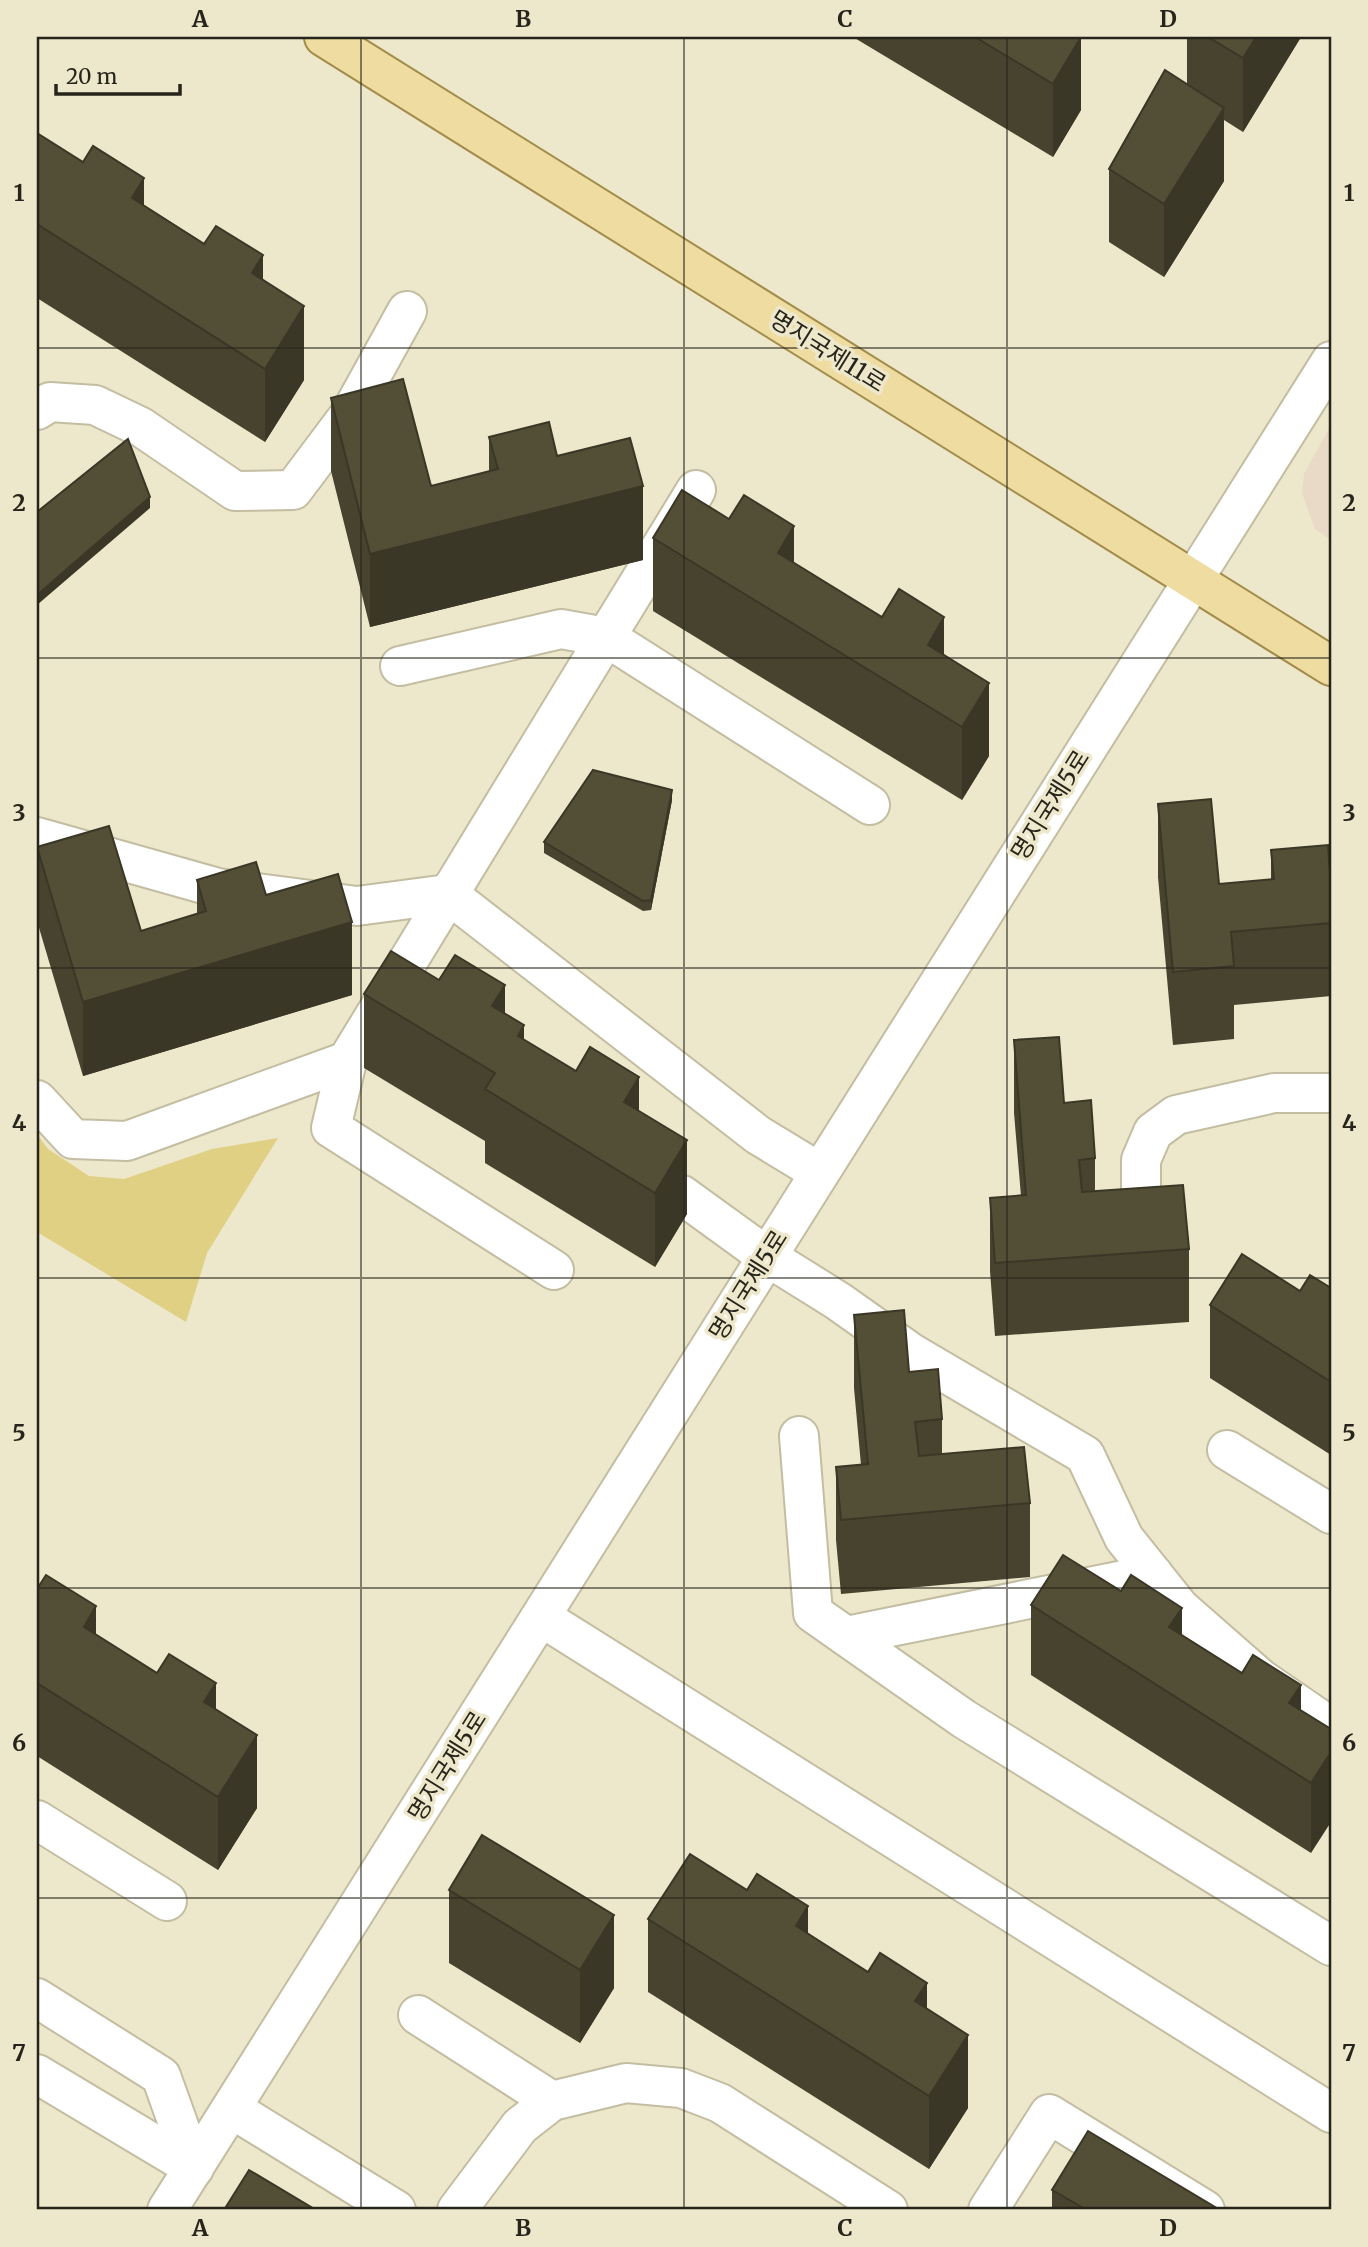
<svg xmlns="http://www.w3.org/2000/svg" width="1368" height="2247" font-family="Merriweather,'Noto Sans KR',serif">
	<style>
		.commercial { fill: #e9dac7 }
		.park { fill: #e0d084 }
		.lines { fill: none; stroke-linecap: round; stroke-linejoin: round }
		.minor-casing { stroke: #c3bda2; stroke-width: 42 }
		.major-casing { stroke: #a18c49; stroke-width: 42 }
		.minor { stroke: #fff; stroke-width: 38 }
		.major { stroke: #eedca1; stroke-width: 38 }
		.wall { fill: #47432e }
		.shaded-wall { fill: #3a3726 }
		.building { fill: #534e36; stroke: #3a3726; stroke-width: 2 }
		.grid { fill: none; stroke: #27251b; stroke-width: 2; stroke-opacity: 0.55 }
		.labels { text-anchor: middle; dominant-baseline: central; stroke-width: 7; stroke-linejoin: round; paint-order: stroke }
		.street-label { font-size: 24px; fill: #27251b; stroke: #ede7cb }
		.neatline { fill: none; stroke: #27251b; stroke-width: 2.5 }
		.grid-label { font-size: 23px; text-anchor: middle; font-weight: bold; fill: #27251b }
	</style>
	<rect width="100%" height="100%" fill="#ede7cb"/>
	<path class="commercial" d="M 1331,425 L 1331,540 L 1315,529 L 1302,493 L 1304,474 Z"/>
	<path class="park" d="M 37,1134 L 48,1149 L 89,1176 L 124,1179 L 212,1149 L 278,1138 L 207,1253 L 186,1322 L 37,1232 Z"/>
	<g class="lines">
		<g class="minor-casing">
			<g id="minor">
				<path d="M 37,410 L 50,402 L 95,405 L 141,427 L 235,491 L 293,490 L 350,414 L 407,311"/>
				<path d="M 400,666 L 561,629 L 606,637 L 696,490"/>
				<path d="M 37,837 L 218,888 L 357,906 L 448,894 L 758,1135 L 819,1172"/>
				<path d="M 347,1061 L 331,1128 L 554,1270"/>
				<path d="M 37,1100 L 73,1139 L 127,1141 L 347,1061 L 606,637 L 870,805"/>
				<path d="M 682,1195 L 766,1256 L 838,1301 L 910,1352 L 1085,1455 L 1124,1538 L 1180,1608 L 1261,1679 L 1331,1727"/>
				<path d="M 1153,1237 L 1141,1203 L 1141,1160 L 1153,1132 L 1176,1115 L 1274,1093 L 1331,1093"/>
				<path d="M 799,1436 L 813,1613 L 964,1719 L 1331,1946"/>
				<path d="M 1227,1450 L 1331,1514"/>
				<path d="M 541,1617 L 1331,2113"/>
				<path d="M 846,1636 L 1153,1574"/>
				<path d="M 37,1820 L 167,1901"/>
				<path d="M 37,1998 L 161,2076 L 194,2168"/>
				<path d="M 418,2015 L 552,2101"/>
				<path d="M 37,2074 L 194,2168"/>
				<path d="M 232,2109 L 396,2210"/>
				<path d="M 167,2210 L 1331,361"/>
				<path d="M 457,2210 L 520,2126 L 552,2101 L 626,2083 L 681,2088 L 720,2103 L 888,2210"/>
				<path d="M 988,2210 L 1049,2114 L 1205,2210"/>
			</g>
		</g>
		<g class="major-casing">
			<path id="major" d="M 324,37 L 1331,666"/>
		</g>
		<use href="#minor" class="minor"/>
		<use href="#major" class="major"/>
	</g>
	<g class="wall">
		<path d="M 853,37 L 1081,37 L 1081,110 L 1053,157 Z"/>
		<path d="M 1187,37 L 1301,37 L 1243,132 L 1224,120 L 1224,181 L 1164,277 L 1109,242 L 1109,169 L 1187,84 Z"/>
		<path d="M 37,133 L 144,205 L 263,280 L 304,380 L 265,442 L 37,298 Z"/>
		<path d="M 331,398 L 431,486 L 489,471 L 489,437 L 643,560 L 370,627 L 331,471 Z"/>
		<path d="M 653,538 L 794,563 L 944,655 L 989,756 L 962,800 L 653,611 Z"/>
		<path d="M 672,800 L 651,910 L 643,911 L 544,853 L 544,842 Z"/>
		<path d="M 1158,804 L 1219,884 L 1271,880 L 1271,850 L 1331,874 L 1331,996 L 1234,1005 L 1234,1039 L 1173,1045 L 1158,877 Z"/>
		<path d="M 37,847 L 141,931 L 197,914 L 197,880 L 266,895 L 352,995 L 83,1076 L 37,921 Z"/>
		<path d="M 439,980 L 505,1014 L 524,1040 L 639,1111 L 687,1214 L 655,1267 L 485,1163 L 485,1141 L 364,1068 L 364,994 Z"/>
		<path d="M 1014,1040 L 1095,1158 L 1095,1191 L 1189,1249 L 1189,1322 L 995,1336 L 990,1271 L 990,1198 L 1021,1196 L 1014,1113 Z"/>
		<path d="M 1331,1288 L 1331,1455 L 1210,1378 L 1210,1305 L 1300,1291 Z"/>
		<path d="M 854,1315 L 942,1419 L 942,1454 L 1030,1503 L 1030,1577 L 841,1594 L 836,1540 L 836,1467 L 861,1465 L 854,1388 Z"/>
		<path d="M 37,1589 L 96,1635 L 216,1709 L 257,1808 L 218,1870 L 37,1756 Z"/>
		<path d="M 1121,1591 L 1182,1635 L 1331,1729 L 1311,1853 L 1031,1675 L 1031,1605 Z"/>
		<path d="M 449,1890 L 614,1988 L 580,2043 L 449,1963 Z"/>
		<path d="M 648,1919 L 808,1934 L 927,2008 L 968,2108 L 929,2169 L 648,1992 Z"/>
		<path d="M 1052,2190 L 1220,2210 L 1052,2210 Z"/>
	</g>
	<g class="shaded-wall">
		<path d="M 1081,37 L 1081,110 L 1053,157 L 1053,84 Z"/>
		<path d="M 1256,37 L 1301,37 L 1243,132 L 1243,58 Z"/>
		<path d="M 1224,108 L 1224,181 L 1164,277 L 1164,204 Z"/>
		<path d="M 144,178 L 144,252 L 132,198 Z"/>
		<path d="M 263,255 L 263,329 L 252,273 Z"/>
		<path d="M 304,306 L 304,380 L 265,442 L 265,369 Z"/>
		<path d="M 643,486 L 643,560 L 370,627 L 370,554 Z"/>
		<path d="M 150,497 L 150,508 L 37,605 L 37,595 Z"/>
		<path d="M 794,526 L 794,599 L 778,553 Z"/>
		<path d="M 944,617 L 944,691 L 928,645 Z"/>
		<path d="M 989,683 L 989,756 L 962,800 L 962,727 Z"/>
		<path d="M 672,790 L 672,800 L 651,910 L 651,900 Z"/>
		<path d="M 352,922 L 352,995 L 83,1076 L 83,1002 Z"/>
		<path d="M 505,985 L 505,1059 L 492,1006 Z"/>
		<path d="M 524,1025 L 524,1099 L 518,1110 L 518,1036 Z"/>
		<path d="M 639,1077 L 639,1151 L 624,1176 L 624,1102 Z"/>
		<path d="M 687,1140 L 687,1214 L 655,1267 L 655,1193 Z"/>
		<path d="M 96,1606 L 96,1680 L 84,1627 Z"/>
		<path d="M 1182,1608 L 1182,1678 L 1169,1627 Z"/>
		<path d="M 216,1683 L 216,1757 L 204,1702 Z"/>
		<path d="M 1301,1685 L 1301,1755 L 1289,1703 Z"/>
		<path d="M 257,1735 L 257,1808 L 218,1870 L 218,1797 Z"/>
		<path d="M 1331,1752 L 1331,1822 L 1311,1853 L 1311,1783 Z"/>
		<path d="M 808,1906 L 808,1980 L 796,1926 Z"/>
		<path d="M 614,1915 L 614,1988 L 580,2043 L 580,1970 Z"/>
		<path d="M 927,1983 L 927,2056 L 915,2001 Z"/>
		<path d="M 968,2035 L 968,2108 L 929,2169 L 929,2096 Z"/>
	</g>
	<g class="building">
		<path d="M 975,37 L 1081,37 L 1053,84 Z"/>
		<path d="M 1208,37 L 1256,37 L 1243,58 Z"/>
		<path d="M 1165,70 L 1224,108 L 1164,204 L 1109,169 Z"/>
		<path d="M 37,133 L 83,162 L 93,146 L 144,178 L 132,198 L 204,244 L 216,226 L 263,255 L 252,273 L 304,306 L 265,369 L 37,224 Z"/>
		<path d="M 403,379 L 431,486 L 498,469 L 489,437 L 549,422 L 557,456 L 630,438 L 643,486 L 370,554 L 331,398 Z"/>
		<path d="M 128,439 L 150,497 L 37,595 L 37,512 Z"/>
		<path d="M 682,490 L 729,519 L 744,495 L 794,526 L 778,553 L 882,617 L 899,589 L 944,617 L 928,645 L 989,683 L 962,727 L 653,538 Z"/>
		<path d="M 593,770 L 672,790 L 651,900 L 643,901 L 544,842 Z"/>
		<path d="M 1211,799 L 1219,884 L 1274,879 L 1271,850 L 1328,845 L 1330,874 L 1331,874 L 1331,923 L 1231,932 L 1234,966 L 1173,972 L 1158,804 Z"/>
		<path d="M 109,826 L 141,931 L 206,911 L 197,880 L 256,862 L 266,895 L 338,874 L 352,922 L 83,1002 L 37,847 Z"/>
		<path d="M 391,951 L 439,980 L 455,955 L 505,985 L 492,1006 L 524,1025 L 518,1036 L 576,1071 L 590,1047 L 639,1077 L 624,1102 L 687,1140 L 655,1193 L 485,1089 L 495,1073 L 364,994 Z"/>
		<path d="M 1059,1037 L 1064,1103 L 1091,1100 L 1095,1158 L 1079,1160 L 1082,1192 L 1183,1185 L 1189,1249 L 995,1263 L 990,1198 L 1026,1195 L 1014,1040 Z"/>
		<path d="M 1242,1254 L 1300,1291 L 1310,1275 L 1331,1288 L 1331,1382 L 1210,1305 Z"/>
		<path d="M 904,1310 L 909,1372 L 938,1369 L 942,1419 L 915,1422 L 919,1456 L 1024,1447 L 1030,1503 L 841,1520 L 836,1467 L 868,1464 L 854,1315 Z"/>
		<path d="M 1063,1555 L 1121,1591 L 1131,1575 L 1182,1608 L 1169,1627 L 1242,1673 L 1253,1655 L 1301,1685 L 1289,1703 L 1331,1729 L 1331,1752 L 1311,1783 L 1031,1605 Z"/>
		<path d="M 46,1575 L 96,1606 L 84,1627 L 157,1673 L 169,1654 L 216,1683 L 204,1702 L 257,1735 L 218,1797 L 37,1683 L 37,1589 Z"/>
		<path d="M 482,1835 L 614,1915 L 580,1970 L 449,1890 Z"/>
		<path d="M 690,1854 L 747,1890 L 757,1874 L 808,1906 L 796,1926 L 868,1972 L 880,1953 L 927,1983 L 915,2001 L 968,2035 L 929,2096 L 648,1919 Z"/>
		<path d="M 1088,2131 L 1220,2210 L 1087,2210 L 1052,2190 Z"/>
		<path d="M 249,2170 L 316,2210 L 224,2210 Z"/>
	</g>
	<path class="grid" d="M 361,37 L 361,2210M 684,37 L 684,2210M 1007,37 L 1007,2210M 37,348 L 1331,348M 37,658 L 1331,658M 37,968 L 1331,968M 37,1278 L 1331,1278M 37,1588 L 1331,1588M 37,1898 L 1331,1898"/>
	<g class="labels">
		<g class="street-label">
			<text transform="translate(828 351) rotate(32)">명지국제11로</text>
			<text transform="translate(1050 805) rotate(-58)">명지국제5로</text>
			<text transform="translate(748 1285) rotate(-58)">명지국제5로</text>
			<text transform="translate(447 1766) rotate(-58)">명지국제5로</text>
		</g>
	</g>
	<rect width="1368" height="2247" fill="none" stroke="#ede7cb" stroke-width="77"/>
	<path d="M56 84v10h124v-10" fill="none" stroke="#27251b" stroke-width="3.5"/>
	<text x="66" y="84" font-size="21" fill="#27251b" stroke="#ede7cb" stroke-width="5" paint-order="stroke">20 m</text>
	<rect x="38" y="38" width="1292" height="2170" class="neatline"/>
	<g class="grid-label">
		<text x="200" y="27">A</text>
		<text x="523" y="27">B</text>
		<text x="845" y="27">C</text>
		<text x="1168" y="27">D</text>
		<text x="19" y="201">1</text>
		<text x="1349" y="201">1</text>
		<text x="19" y="511">2</text>
		<text x="1349" y="511">2</text>
		<text x="19" y="821">3</text>
		<text x="1349" y="821">3</text>
		<text x="19" y="1131">4</text>
		<text x="1349" y="1131">4</text>
		<text x="19" y="1441">5</text>
		<text x="1349" y="1441">5</text>
		<text x="19" y="1751">6</text>
		<text x="1349" y="1751">6</text>
		<text x="19" y="2061">7</text>
		<text x="1349" y="2061">7</text>
		<text x="200" y="2236">A</text>
		<text x="523" y="2236">B</text>
		<text x="845" y="2236">C</text>
		<text x="1168" y="2236">D</text>
	</g>
</svg>
